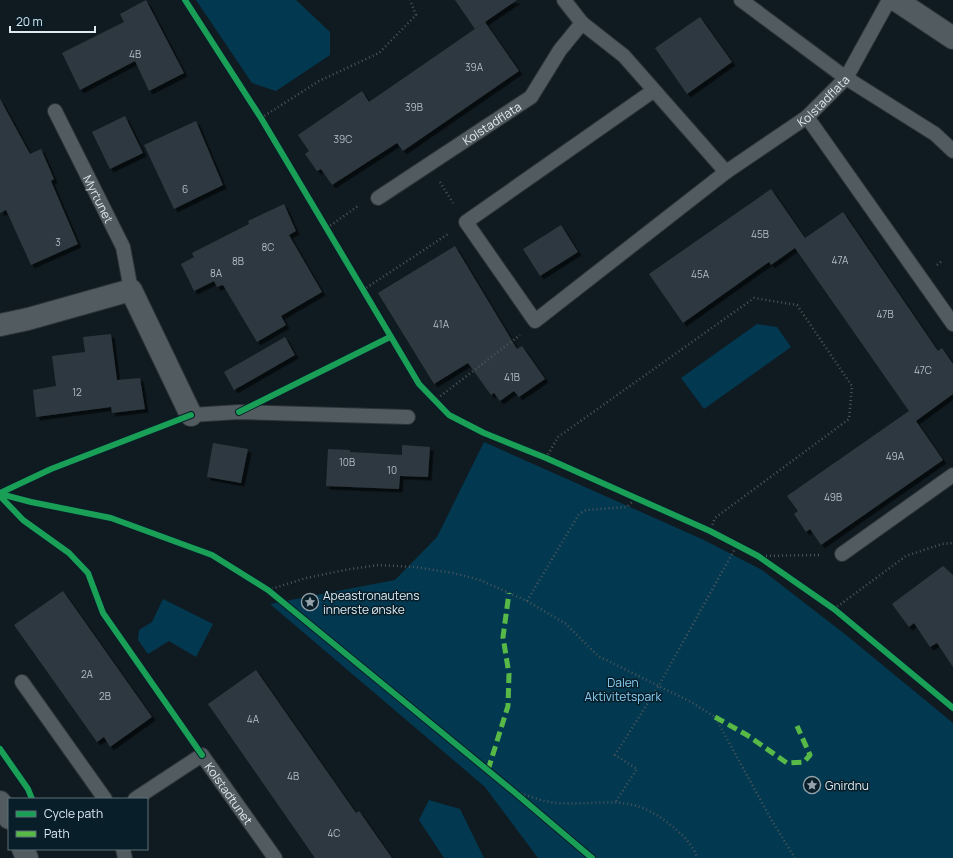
<svg xmlns="http://www.w3.org/2000/svg" width="953" height="858" font-family="Manrope,sans-serif">
	<style>
		.green { fill: #023951 }
		.building { fill: #2e393f; filter: url(#shadow) }
		.lines { fill: none; stroke-linecap: round; stroke-linejoin: round }
		.lane-casing { stroke: #2c3438; stroke-width: 16 }
		.street-casing { stroke: #2c3438; stroke-width: 24 }
		.secondary-casing { stroke: #2c3438; stroke-width: 24 }
		.path { stroke: #4c5559; stroke-width: 2.5; stroke-dasharray: 1 3; stroke-linecap: butt }
		.lane { stroke: #525b60; stroke-width: 14 }
		.street { stroke: #525b60; stroke-width: 22 }
		.secondary { stroke: #525b60; stroke-width: 22 }
		.quiet { stroke: #58b947; stroke-width: 5; stroke-dasharray: 10 5; stroke-linecap: butt }
		.cycleway-casing { stroke: #081e29; stroke-width: 8 }
		.cycleway { stroke: #1a9f57; stroke-width: 6 }
		.labels { text-anchor: middle; dominant-baseline: central; stroke-width: 3; stroke-linejoin: round; paint-order: stroke }
		.number-label { font-size: 10px; fill: #b1bec5 }
		.street-label { font-size: 12px; fill: #ddeaf2; stroke: #081e29 }
		.poi-label { font-size: 12px; fill: #ddeaf2; stroke: #081e29; text-anchor: start }
		.park-label { font-size: 12px; fill: #8cd0f7; stroke: #081e29 }
	</style>
	<defs>
		<filter id="shadow"><feDropShadow dx="3.5" dy="3.5" stdDeviation="0" flood-color="#0009"/></filter>
	</defs>
	<rect width="100%" height="100%" fill="#101b21"/>
	<g class="green">
		<path d="M 196,0 L 296,0 L 330,32 L 330,55 L 276,91 L 252,83 Z"/>
		<path d="M 757,324 L 777,327 L 791,347 L 704,409 L 681,378 Z"/>
		<path d="M 484,442 L 704,540 L 762,570 L 846,635 L 953,723 L 953,858 L 538,858 L 485,787 L 270,604 L 395,580 L 437,537 Z"/>
		<path d="M 163,599 L 213,624 L 196,657 L 169,641 L 148,654 L 138,640 L 139,630 L 152,622 Z"/>
		<path d="M 429,800 L 460,809 L 484,858 L 444,858 L 419,820 Z"/>
	</g>
	<g class="building">
		<path d="M 146,0 L 184,73 L 149,91 L 135,61 L 80,90 L 62,53 L 124,22 L 120,14 Z"/>
		<path d="M 455,0 L 517,0 L 475,29 Z"/>
		<path d="M 700,17 L 732,62 L 687,94 L 655,48 Z"/>
		<path d="M 485,22 L 519,71 L 403,151 L 397,143 L 332,185 L 321,169 L 317,171 L 305,154 L 309,151 L 298,135 L 362,91 L 369,102 Z"/>
		<path d="M 0,99 L 30,154 L 41,149 L 54,179 L 51,181 L 78,244 L 31,265 L 6,210 L 0,213 Z"/>
		<path d="M 125,116 L 143,153 L 110,169 L 92,132 Z"/>
		<path d="M 196,121 L 223,185 L 174,209 L 144,145 Z"/>
		<path d="M 771,189 L 805,238 L 843,212 L 938,351 L 942,348 L 953,364 L 953,394 L 916,421 L 943,460 L 821,545 L 810,529 L 806,532 L 794,514 L 798,511 L 787,496 L 909,411 L 795,248 L 771,265 L 769,262 L 683,323 L 649,274 Z"/>
		<path d="M 284,204 L 296,231 L 289,235 L 322,292 L 281,316 L 286,325 L 257,342 L 223,285 L 217,287 L 214,281 L 194,291 L 181,264 L 194,257 L 192,253 L 249,224 L 248,221 Z"/>
		<path d="M 561,225 L 578,252 L 540,276 L 523,249 Z"/>
		<path d="M 455,246 L 517,349 L 522,346 L 545,379 L 519,397 L 514,391 L 500,401 L 494,393 L 491,395 L 468,363 L 434,384 L 378,293 Z"/>
		<path d="M 111,334 L 117,380 L 140,378 L 145,409 L 112,413 L 111,407 L 36,417 L 33,390 L 56,386 L 52,356 L 85,352 L 83,337 Z"/>
		<path d="M 285,337 L 295,355 L 234,390 L 224,372 Z"/>
		<path d="M 213,443 L 248,449 L 241,483 L 207,477 Z"/>
		<path d="M 402,445 L 430,447 L 428,477 L 400,476 L 399,489 L 326,486 L 328,449 L 350,450 L 350,452 L 402,455 Z"/>
		<path d="M 943,566 L 953,575 L 953,667 L 937,643 L 930,647 L 914,623 L 909,627 L 892,604 Z"/>
		<path d="M 63,591 L 152,717 L 110,747 L 104,737 L 97,742 L 14,625 Z"/>
		<path d="M 256,670 L 356,813 L 359,811 L 392,858 L 315,858 L 208,704 Z"/>
	</g>
	<g class="lines">
		<g class="lane-casing">
			<g id="lane">
				<path d="M 564,0 L 582,23 L 624,56 L 726,172"/>
				<path d="M 741,0 L 846,78 L 935,134 L 953,151"/>
				<path id="s1" d="M 653,91 L 466,222 L 535,321 L 726,172 L 807,117 L 846,78 L 889,0"/>
				<path id="s2" d="M 55,111 L 123,247 L 131,290"/>
				<path d="M 807,117 L 953,324"/>
				<path id="s3" d="M 378,198 L 531,97 L 560,50 L 582,23"/>
				<path d="M 191,415 L 239,412 L 408,417"/>
				<path d="M 842,554 L 953,475"/>
				<path d="M 22,682 L 105,799"/>
				<path id="s4" d="M 135,799 L 202,755 L 275,858"/>
				<path d="M 123,849 L 125,858"/>
			</g>
		</g>
		<g class="street-casing">
			<g id="street">
				<path d="M 896,0 L 953,38"/>
				<path d="M 0,325 L 28,319 L 131,290 L 191,415"/>
			</g>
		</g>
		<g class="secondary-casing">
			<g id="secondary">
				<path d="M 0,802 L 9,818"/>
				<path d="M 23,849 L 27,858"/>
			</g>
		</g>
		<g class="path">
			<path d="M 261,118 L 319,81 L 379,53 L 416,15 L 410,0"/>
			<path d="M 440,182 L 453,203"/>
			<path d="M 327,228 L 358,206"/>
			<path d="M 937,265 L 943,260"/>
			<path d="M 363,290 L 448,234"/>
			<path d="M 434,401 L 520,335"/>
			<path d="M 546,458 L 558,437 L 754,298 L 797,305 L 852,386 L 849,419 L 715,518 L 710,531"/>
			<path d="M 758,556 L 821,555"/>
			<path d="M 268,590 L 306,578 L 345,570 L 378,565 L 415,567 L 453,573 L 480,580 L 527,601 L 566,624 L 598,656 L 691,702 L 715,717 L 772,821 L 795,858"/>
			<path d="M 527,601 L 579,514 L 586,510 L 627,507 L 636,498"/>
			<path d="M 834,609 L 906,556 L 942,544 L 953,543"/>
			<path d="M 513,791 C 527,795 543,802 557,803 C 607,806 630,791 673,827 C 682,834 694,846 697,858"/>
			<path d="M 616,801 L 637,769 L 615,755 L 658,687 L 737,545"/>
		</g>
		<use href="#lane" class="lane"/>
		<use href="#street" class="street"/>
		<use href="#secondary" class="secondary"/>
		<g class="quiet">
			<path d="M 715,717 L 747,735 L 787,763 L 804,762 L 810,755 L 797,726"/>
			<path d="M 488,770 L 508,706 L 509,674 L 503,637 L 509,593"/>
		</g>
		<g class="cycleway-casing">
			<g id="cycleway">
				<path d="M 185,0 L 261,118 L 419,384 L 449,415 L 484,433 L 546,458 L 710,531 L 758,556 L 834,609 L 953,708"/>
				<path d="M 239,412 L 390,337"/>
				<path d="M 0,493 L 51,469 L 191,415"/>
				<path d="M 0,494 L 31,502 L 111,518 L 212,555 L 268,590 L 513,791 L 592,858"/>
				<path d="M 0,496 L 23,520 L 69,553 L 88,573 L 103,613 L 202,755"/>
				<path d="M 0,749 L 28,789 L 32,799"/>
			</g>
		</g>
		<use href="#cycleway" class="cycleway"/>
	</g>
	<defs>
		<g id="sight-ring" transform="scale(0.9)"><circle r="9.5" fill="#081e29" stroke="#95a2a9" stroke-width="1.5"/><path d="M0-6L1.8-2.2L6-1.7L2.9 1.2L3.7 5.4L0 3.3L-3.7 5.4L-2.9 1.2L-6-1.7L-1.8-2.2Z" fill="#95a2a9"/></g>
	</defs>
	<g fill-rule="evenodd">
		<use href="#sight-ring" x="310" y="602"/>
		<use href="#sight-ring" x="812" y="785"/>
	</g>
	<g class="labels">
		<g class="number-label">
			<text x="135" y="54">4B</text>
			<text x="474" y="67">39A</text>
			<text x="414" y="107">39B</text>
			<text x="343" y="139">39C</text>
			<text x="185" y="189">6</text>
			<text x="760" y="234">45B</text>
			<text x="58" y="242">3</text>
			<text x="268" y="247">8C</text>
			<text x="840" y="260">47A</text>
			<text x="238" y="261">8B</text>
			<text x="216" y="273">8A</text>
			<text x="700" y="274">45A</text>
			<text x="885" y="314">47B</text>
			<text x="441" y="324">41A</text>
			<text x="923" y="370">47C</text>
			<text x="512" y="377">41B</text>
			<text x="77" y="392">12</text>
			<text x="895" y="456">49A</text>
			<text x="347" y="462">10B</text>
			<text x="392" y="470">10</text>
			<text x="833" y="497">49B</text>
			<text x="87" y="674">2A</text>
			<text x="105" y="696">2B</text>
			<text x="253" y="719">4A</text>
			<text x="293" y="776">4B</text>
			<text x="334" y="833">4C</text>
		</g>
		<g class="street-label">
			<text stroke="none"><textPath href="#s1" startOffset="712">Kolstadflata</textPath></text>
			<text stroke="none"><textPath href="#s3" startOffset="136">Kolstadflata</textPath></text>
			<text stroke="none"><textPath href="#s2" startOffset="98">Myrtunet</textPath></text>
			<text stroke="none"><textPath href="#s4" startOffset="127">Kolstadtunet</textPath></text>
		</g>
		<g class="poi-label">
			<text x="323" y="595">Apeastronautens<tspan x="323" dy="14">innerste ønske</tspan></text>
			<text x="825" y="785">Gnirdnu</text>
		</g>
		<g class="park-label">
			<text x="623" y="682">Dalen<tspan x="623" dy="14">Aktivitetspark</tspan></text>
		</g>
	</g>
	<rect x="8" y="798" width="140" height="52" fill="#081e29" stroke="#5d7079"/>
	<rect x="16" y="811" width="20" height="6" fill="#1a9f57" stroke="#5d7079"/>
	<text x="44" y="818" font-size="12" fill="#ddeaf2">Cycle path</text>
	<rect x="16" y="831" width="20" height="6" fill="#58b947" stroke="#5d7079"/>
	<text x="44" y="838" font-size="12" fill="#ddeaf2">Path</text>
	<path d="M10 26v6h85v-6" fill="none" stroke="#ddeaf2" stroke-width="2"/>
	<text x="16" y="26" font-size="12" fill="#ddeaf2" stroke="#081e29" stroke-width="3" paint-order="stroke">20 m</text>
</svg>
